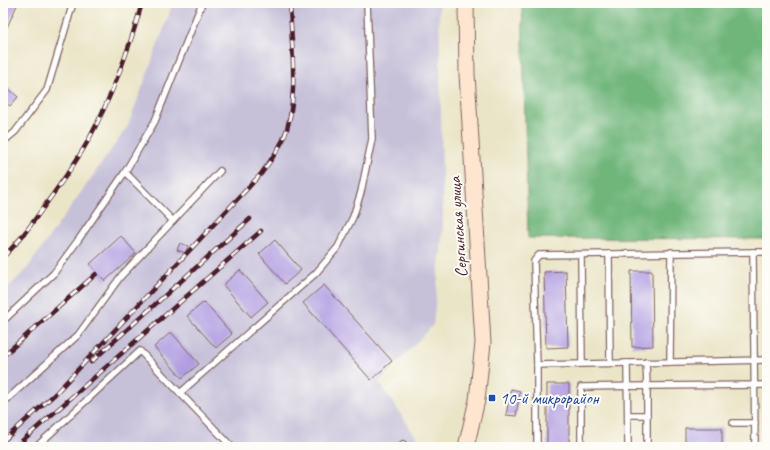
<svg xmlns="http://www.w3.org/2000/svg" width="770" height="450" font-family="Caveat,sans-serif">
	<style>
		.industrial { fill: #c6c0d9 }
		.forest { fill: #70b67a; stroke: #5d6a52 }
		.building { fill: #b09de2 }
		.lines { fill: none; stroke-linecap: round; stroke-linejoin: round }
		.lane-casing { stroke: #826462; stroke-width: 8 }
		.secondary-casing { stroke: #826462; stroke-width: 17 }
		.lane { stroke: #fff; stroke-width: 5.5 }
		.secondary { stroke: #fde5d0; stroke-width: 15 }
		.rail-casing { stroke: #4a1f2b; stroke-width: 4.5 }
		.rail { stroke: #fdfcf7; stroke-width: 3; stroke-dasharray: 9; stroke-linecap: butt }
		.transit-dot { fill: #1a4fb4; stroke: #fdfcf7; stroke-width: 1.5 }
		.labels { text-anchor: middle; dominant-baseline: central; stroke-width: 4; stroke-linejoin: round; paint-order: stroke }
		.street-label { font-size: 17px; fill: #4a1f2b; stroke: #fdfcf7 }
		.transit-label { font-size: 17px; fill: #164399; stroke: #fdfcf7; text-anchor: start }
	</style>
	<rect width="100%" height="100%" fill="#fdfcf7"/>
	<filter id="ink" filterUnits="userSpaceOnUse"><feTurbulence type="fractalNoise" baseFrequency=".025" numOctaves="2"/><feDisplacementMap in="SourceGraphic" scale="8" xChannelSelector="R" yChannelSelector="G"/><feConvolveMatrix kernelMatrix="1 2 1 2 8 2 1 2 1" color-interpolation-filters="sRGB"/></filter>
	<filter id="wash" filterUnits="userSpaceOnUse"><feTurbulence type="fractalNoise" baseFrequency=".012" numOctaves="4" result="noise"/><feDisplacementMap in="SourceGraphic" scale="16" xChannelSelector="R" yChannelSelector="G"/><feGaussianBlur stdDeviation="0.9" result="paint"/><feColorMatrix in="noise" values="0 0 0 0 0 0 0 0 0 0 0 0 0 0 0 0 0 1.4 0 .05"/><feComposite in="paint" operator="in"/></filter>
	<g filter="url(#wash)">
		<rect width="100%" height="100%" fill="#ebe5c8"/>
		<path class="industrial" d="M 173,3 L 439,3 L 443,228 L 433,325 L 379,382 L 423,447 L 3,447 L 3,292 L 26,270 L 128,126 Z"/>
		<path class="forest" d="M 522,3 L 767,3 L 767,239 L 528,238 Z"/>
		<g id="blocks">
			<g class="building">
				<path d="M 3,3 L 18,3 L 3,36 Z"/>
				<path d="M 7,87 L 18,97 L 10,106 L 3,101 L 3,92 Z"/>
				<path d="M 121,236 L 136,253 L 105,281 L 90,264 Z"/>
				<path d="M 275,240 L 301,270 L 285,284 L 259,254 Z"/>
				<path d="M 180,243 L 188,246 L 185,253 L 177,250 Z"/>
				<path d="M 240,270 L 268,302 L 251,317 L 223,285 Z"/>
				<path d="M 566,271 L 568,347 L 546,348 L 544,272 Z"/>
				<path d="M 631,271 L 652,271 L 653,346 L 632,347 Z"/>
				<path d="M 324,285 L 392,361 L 371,380 L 303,303 Z"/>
				<path d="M 204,302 L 232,334 L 216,348 L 187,316 Z"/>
				<path d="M 171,332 L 199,364 L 182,378 L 154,347 Z"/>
				<rect x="547" y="384" width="22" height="63"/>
				<path d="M 511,389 L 520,391 L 516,416 L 506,415 Z"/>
				<rect x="685" y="428" width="37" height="19"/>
			</g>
		</g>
	</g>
	<g filter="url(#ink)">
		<use href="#blocks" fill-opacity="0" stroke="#826462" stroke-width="1"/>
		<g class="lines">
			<g class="lane-casing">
				<g id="lane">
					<path d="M 3,142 L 15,132 L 47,90 L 73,3"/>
					<path d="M 125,172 L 173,221"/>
					<path d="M 609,254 L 610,363"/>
					<path d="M 581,255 L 582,363"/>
					<path d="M 3,321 L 54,273 L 79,239 L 125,172 L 155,121 L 202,3"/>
					<path d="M 646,362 L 647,386 L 767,385"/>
					<path d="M 670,362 L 671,252"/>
					<path d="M 627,363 L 628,447"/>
					<path d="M 537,365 L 767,360"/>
					<path d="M 3,403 L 78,335 L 121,276 L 220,171"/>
					<path d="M 628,415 L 647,415"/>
					<path d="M 733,423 L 755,423"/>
					<path d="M 36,447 L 140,351 L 180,393"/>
					<path d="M 232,447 L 180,393 L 316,273 L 338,247 L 353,217 L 361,192 L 372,139 L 367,3"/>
					<path d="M 399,447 L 403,444 L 405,447"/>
					<path d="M 537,447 L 537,365 L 534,261 L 539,255 L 753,252"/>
					<path d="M 581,447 L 581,387 L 647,386 L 647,447"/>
					<path d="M 755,447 L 753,252 L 767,252"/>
				</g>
			</g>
			<g class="secondary-casing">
				<path id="secondary" d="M 466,3 L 467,74 L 483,343 L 477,400 L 466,447"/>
			</g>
			<use href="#lane" class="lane"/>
			<use href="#secondary" class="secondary"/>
			<g class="rail-casing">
				<g id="rail">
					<path d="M 3,257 C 19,242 31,225 43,208 C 59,186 76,163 89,139 C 112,96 129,50 142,3"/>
					<path d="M 3,356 L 96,274"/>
					<path d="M 91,362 L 250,219"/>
					<path d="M 3,441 L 55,394 L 261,174 C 269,163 277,152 283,140 C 300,101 291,45 290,3"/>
					<path d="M 15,447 L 261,231"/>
				</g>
			</g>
			<use href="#rail" class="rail"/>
		</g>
	</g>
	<rect class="transit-dot" x="488" y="394" width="8" height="8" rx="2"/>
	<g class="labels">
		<g class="street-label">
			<text transform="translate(458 227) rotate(-94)">Сергинская улица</text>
		</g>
		<g class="transit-label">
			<text x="500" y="398">10-й микрорайон</text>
		</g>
	</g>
	<rect width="770" height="450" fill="none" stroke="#fdfcf7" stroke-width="16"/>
</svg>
